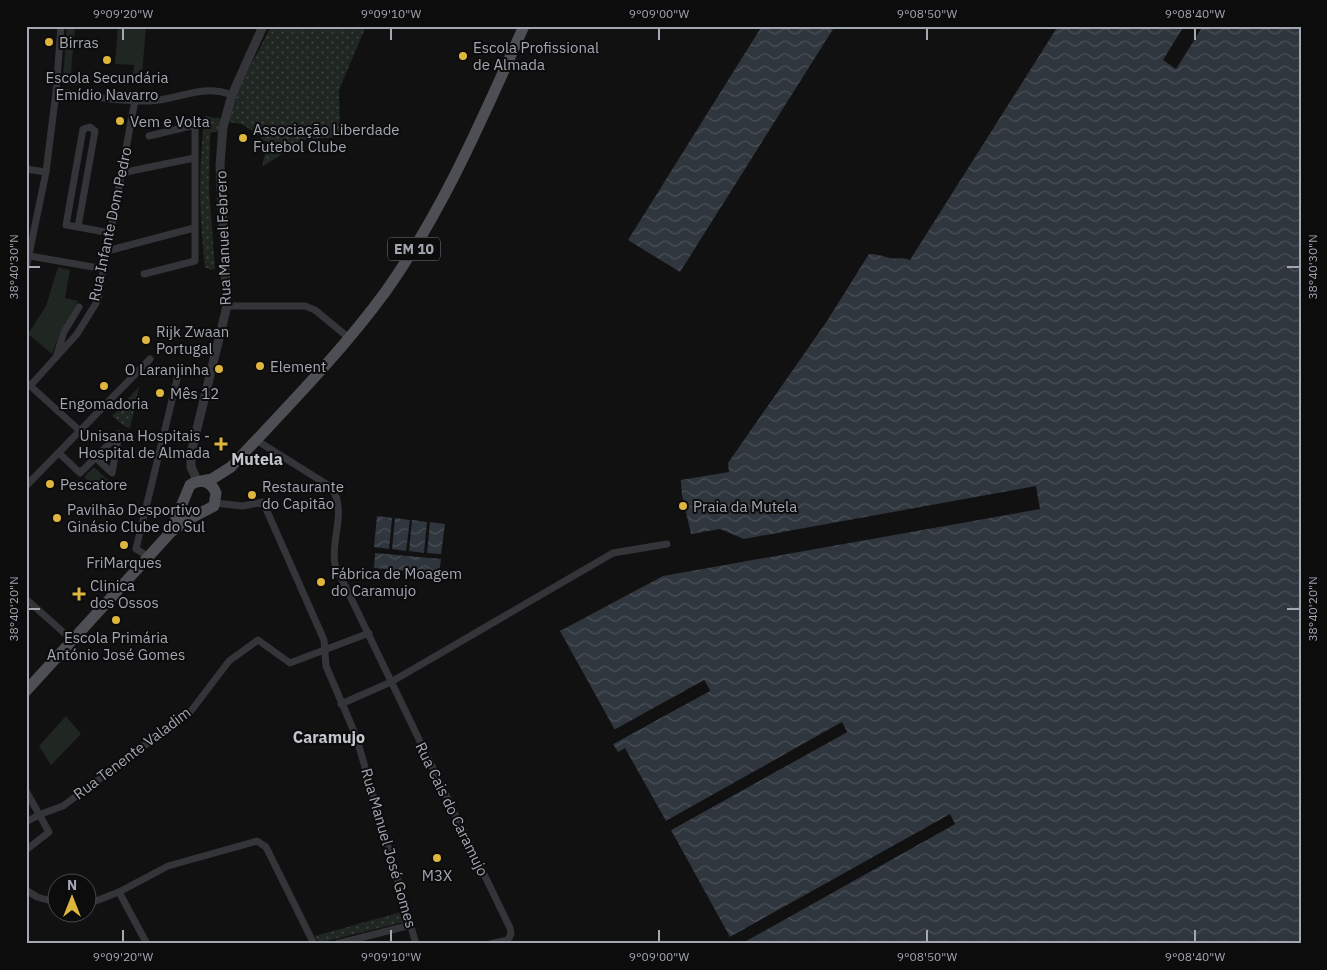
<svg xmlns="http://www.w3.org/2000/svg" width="1327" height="970" font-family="'IBM Plex Sans',sans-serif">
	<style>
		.grass { fill: url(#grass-dots) }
		.garden { fill: #202621 }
		.water { fill: url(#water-waves) }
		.pier { fill: #111112 }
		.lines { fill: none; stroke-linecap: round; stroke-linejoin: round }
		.minor { stroke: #343539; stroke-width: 7 }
		.tertiary { stroke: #343539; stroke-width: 9 }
		.primary { stroke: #4e4f55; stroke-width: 11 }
		.ticks { fill: none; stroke: #a3a7b1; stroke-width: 2 }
		.poi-dot { fill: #deb53d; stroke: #0c0c0d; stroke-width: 2 }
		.labels { text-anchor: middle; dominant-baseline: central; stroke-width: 4; stroke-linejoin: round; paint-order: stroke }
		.shield { fill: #0c0c0d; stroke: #767880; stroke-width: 1 }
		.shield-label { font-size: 14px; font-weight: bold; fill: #a3a7b1 }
		.poi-label { font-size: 15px; fill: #a3a7b1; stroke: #0c0c0d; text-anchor: start }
		.street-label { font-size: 15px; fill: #a3a7b1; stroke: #0c0c0d }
		.neighbourhood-label { font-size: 16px; font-weight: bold; fill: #c4c6ce; stroke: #0c0c0d }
		.neatline { fill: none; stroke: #a3a7b1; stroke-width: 2 }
		.ticks-label { font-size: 12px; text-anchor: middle; fill: #a3a7b1 }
	</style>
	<defs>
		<pattern id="grass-dots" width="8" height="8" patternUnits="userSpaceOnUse" patternTransform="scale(1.25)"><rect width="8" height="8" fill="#202621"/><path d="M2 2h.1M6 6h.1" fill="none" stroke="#3d433f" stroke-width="1.8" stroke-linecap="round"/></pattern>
		<pattern id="water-waves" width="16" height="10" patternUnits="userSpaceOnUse" patternTransform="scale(1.25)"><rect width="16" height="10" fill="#30363d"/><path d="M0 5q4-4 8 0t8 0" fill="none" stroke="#4b5057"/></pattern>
	</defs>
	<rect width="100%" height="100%" fill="#111112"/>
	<g class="grass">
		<path d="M 271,26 L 366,26 L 339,90 L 340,133 L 336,137 L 301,140 L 301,145 L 291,148 L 262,167 L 268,142 L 261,140 L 261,137 L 242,124 L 228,122 L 239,88 Z"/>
		<path d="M 205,116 L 222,119 L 219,132 L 211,132 L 210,138 L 209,189 L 215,269 L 209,270 L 209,268 L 205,268 C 199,217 198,166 205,116 Z"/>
		<path d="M 139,387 L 130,428 L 124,426 L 112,416 Z"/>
		<path d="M 401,912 L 404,922 L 319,943 L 315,936 Z"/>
	</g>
	<g class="garden">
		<path d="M 67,26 L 75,26 L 71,73 L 68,73 L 68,77 L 79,79 L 78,85 L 68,84 L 69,79 L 63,78 Z"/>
		<path d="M 118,26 L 146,26 L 142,74 L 133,74 L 134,65 L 115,64 Z"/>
		<path d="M 58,267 L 70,270 L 65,298 L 78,301 L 60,333 L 52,354 L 28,334 L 46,306 Z"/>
		<path d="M 94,467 L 108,480 L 99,490 L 84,477 Z"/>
		<path d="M 66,716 L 81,734 L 51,765 L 39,746 Z"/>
	</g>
	<g class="water">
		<path d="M 762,26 L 835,26 L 680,272 L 628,240 Z"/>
		<path d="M 1058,26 L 1184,26 L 1163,60 L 1176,69 L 1203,26 L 1301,26 L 1301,944 L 741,944 L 955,824 L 950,815 L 730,937 L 671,830 L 847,732 L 842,723 L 666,821 L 625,748 L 618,752 L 613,744 L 710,691 L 704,681 L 615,730 L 560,631 L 663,576 L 1040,509 L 1036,486 L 744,539 L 720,529 L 691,534 L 682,495 L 681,480 L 729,472 L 728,463 L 827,321 L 869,254 C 877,254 882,256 890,258 C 899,260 900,256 910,260 Z"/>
		<path d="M 377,516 L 392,518 L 389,549 L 374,547 Z"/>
		<path d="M 395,518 L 410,520 L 406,551 L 392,549 Z"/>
		<path d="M 412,520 L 427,522 L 424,553 L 409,551 Z"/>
		<path d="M 430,522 L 445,524 L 441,554 L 427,553 Z"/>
		<path d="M 375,553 L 441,559 L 439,574 L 374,568 Z"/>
	</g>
	<g class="pier">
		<path d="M 704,680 L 710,690 L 613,744 L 612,742 L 707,690 L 703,684 L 616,732 L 612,731 Z"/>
		<path d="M 842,722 L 847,732 L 671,830 L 670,828 L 844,731 L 841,726 L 667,823 L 666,821 Z"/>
		<path d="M 950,814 L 955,824 L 739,944 L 952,823 L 949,818 L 731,940 L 730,937 Z"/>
	</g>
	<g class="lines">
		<g class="minor">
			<path d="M 56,92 C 85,95 119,102 149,101 C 180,100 200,83 232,95"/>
			<path d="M 26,169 L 46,172"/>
			<path d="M 121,173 L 194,158"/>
			<path d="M 78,227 L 66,225 L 83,129 L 90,127 L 95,131 L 78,227 L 110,233"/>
			<path d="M 107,251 L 194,228"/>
			<path d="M 30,256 L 104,269"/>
			<path d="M 26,269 L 46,172 L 56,92 L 61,26"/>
			<path d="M 144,274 L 195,261 L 195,125 L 149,136"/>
			<path d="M 227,306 L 305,306 L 315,310 L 349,338"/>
			<path d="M 57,354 L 64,332 L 79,307"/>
			<path d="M 26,382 L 80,431"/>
			<path d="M 30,386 L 77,334 L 98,300 L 135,100"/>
			<path d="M 256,440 L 331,487 C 348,512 330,538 335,565 L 510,928 L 511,934 L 508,940 L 490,944"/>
			<path d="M 59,453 L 80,473 L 119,434 L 112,473 L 95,457"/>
			<path d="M 26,486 L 150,359"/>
			<path d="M 215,503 L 243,506 L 263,502 L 324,640 L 326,666 L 356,736 L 416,944"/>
			<path d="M 149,557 L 136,549 L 180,367"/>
			<path d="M 26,599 L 72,640"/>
			<path d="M 341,704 L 391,682 L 613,553 L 667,544"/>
			<path d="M 26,791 L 49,832 L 26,850"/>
			<path d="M 26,822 L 41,814 L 63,806 L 191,711 L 229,661 L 258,640 L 290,663 L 369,633"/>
			<path d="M 26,890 L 37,897 L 58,903"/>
			<path d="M 119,892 L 147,944"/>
			<path d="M 88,904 L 119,892 L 168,866 L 257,841 L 266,847 L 314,944"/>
			<path d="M 336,944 L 411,925"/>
		</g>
		<path class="tertiary" d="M 198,482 L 191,467 L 191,453 L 227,306 L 220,165 L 223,127 L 232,95 L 263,26"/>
		<g class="primary">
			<path d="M 202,481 L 212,479 L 231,467 C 284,410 340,354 386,291 C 444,209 483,117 524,26"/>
			<path d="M 26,691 L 170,533 L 187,520 L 214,506 L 216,493 C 211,481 201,478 190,485 L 170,533"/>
		</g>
	</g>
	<path class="ticks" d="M 123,28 L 123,40M 391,28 L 391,40M 659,28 L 659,40M 927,28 L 927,40M 1195,28 L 1195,40M 28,267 L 40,267M 1287,267 L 1300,267M 28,609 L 40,609M 1287,609 L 1300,609M 123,930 L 123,942M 391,930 L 391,942M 659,930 L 659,942M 927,930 L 927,942M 1195,930 L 1195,942"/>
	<g class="poi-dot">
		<circle cx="49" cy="42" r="5"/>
		<circle cx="463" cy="56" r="5"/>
		<circle cx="107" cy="60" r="5"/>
		<circle cx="120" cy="121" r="5"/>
		<circle cx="243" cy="138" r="5"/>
		<circle cx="146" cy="340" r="5"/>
		<circle cx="260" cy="366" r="5"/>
		<circle cx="219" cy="369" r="5"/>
		<circle cx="104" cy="386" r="5"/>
		<circle cx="160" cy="393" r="5"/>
		<path d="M218.5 436.5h5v5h5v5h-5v5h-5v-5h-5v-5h5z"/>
		<circle cx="50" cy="484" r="5"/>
		<circle cx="252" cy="495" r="5"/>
		<circle cx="683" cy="506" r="5"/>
		<circle cx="57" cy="518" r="5"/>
		<circle cx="124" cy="545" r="5"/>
		<circle cx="321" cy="582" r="5"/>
		<path d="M76.5 586.5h5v5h5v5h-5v5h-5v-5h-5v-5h5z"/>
		<circle cx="116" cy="620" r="5"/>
		<circle cx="437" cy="858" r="5"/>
	</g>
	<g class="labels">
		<rect class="shield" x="388" y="237.5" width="52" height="23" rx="4"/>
		<g class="shield-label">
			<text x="414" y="249">EM 10</text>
		</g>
		<g class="poi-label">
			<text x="59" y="42">Birras</text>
			<text x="473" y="47">Escola Profissional<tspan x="473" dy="17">de Almada</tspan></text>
			<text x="107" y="77" text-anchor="middle">Escola Secundária<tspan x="107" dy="17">Emídio Navarro</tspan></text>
			<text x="130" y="121">Vem e Volta</text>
			<text x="253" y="129">Associação Liberdade<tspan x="253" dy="17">Futebol Clube</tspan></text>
			<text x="156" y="331">Rijk Zwaan<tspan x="156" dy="17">Portugal</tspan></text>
			<text x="270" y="366">Element</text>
			<text x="209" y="369" text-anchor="end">O Laranjinha</text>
			<text x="170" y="393">Mês 12</text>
			<text x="104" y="403" text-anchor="middle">Engomadoria</text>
			<text x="210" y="435" text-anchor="end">Unisana Hospitais -<tspan x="210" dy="17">Hospital de Almada</tspan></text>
			<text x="60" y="484">Pescatore</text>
			<text x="262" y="486">Restaurante<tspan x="262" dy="17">do Capitão</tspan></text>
			<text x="693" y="506">Praia da Mutela</text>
			<text x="67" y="509">Pavilhão Desportivo<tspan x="67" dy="17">Ginásio Clube do Sul</tspan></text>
			<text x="124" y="562" text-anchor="middle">FriMarques</text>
			<text x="331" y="573">Fábrica de Moagem<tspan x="331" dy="17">do Caramujo</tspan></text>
			<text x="90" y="585">Clinica<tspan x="90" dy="17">dos Ossos</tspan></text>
			<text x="116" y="637" text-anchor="middle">Escola Primária<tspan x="116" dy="17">António José Gomes</tspan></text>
			<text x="437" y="875" text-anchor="middle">M3X</text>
		</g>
		<g class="street-label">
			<text transform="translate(110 224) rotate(-78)">Rua Infante Dom Pedro</text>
			<text transform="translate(223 238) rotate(-92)">Rua Manuel Febrero</text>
			<text transform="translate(132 753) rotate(-37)">Rua Tenente Valadim</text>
			<text transform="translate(452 809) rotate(64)">Rua Cais do Caramujo</text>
			<text transform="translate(389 848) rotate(74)">Rua Manuel José Gomes</text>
		</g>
		<g class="neighbourhood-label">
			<text x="257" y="459">Mutela</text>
			<text x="329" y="737">Caramujo</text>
		</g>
	</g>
	<rect width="1327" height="970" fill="none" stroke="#0c0c0d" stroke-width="55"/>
	<g transform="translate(72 898)"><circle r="24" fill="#0c0c0d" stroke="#484a4f"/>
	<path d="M0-4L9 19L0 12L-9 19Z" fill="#deb53d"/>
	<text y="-8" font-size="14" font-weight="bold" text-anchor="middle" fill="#a3a7b1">N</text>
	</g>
	<rect x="28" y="28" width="1272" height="914" class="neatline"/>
	<g class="ticks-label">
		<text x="123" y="18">9°09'20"W</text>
		<text x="391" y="18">9°09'10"W</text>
		<text x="659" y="18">9°09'00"W</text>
		<text x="927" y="18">9°08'50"W</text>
		<text x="1195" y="18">9°08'40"W</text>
		<text transform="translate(14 267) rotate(-90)" y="4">38°40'30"N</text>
		<text transform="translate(1313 267) rotate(-90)" y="4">38°40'30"N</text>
		<text transform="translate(14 609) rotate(-90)" y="4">38°40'20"N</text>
		<text transform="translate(1313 609) rotate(-90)" y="4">38°40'20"N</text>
		<text x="123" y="961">9°09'20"W</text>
		<text x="391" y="961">9°09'10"W</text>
		<text x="659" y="961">9°09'00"W</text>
		<text x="927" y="961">9°08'50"W</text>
		<text x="1195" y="961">9°08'40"W</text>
	</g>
</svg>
